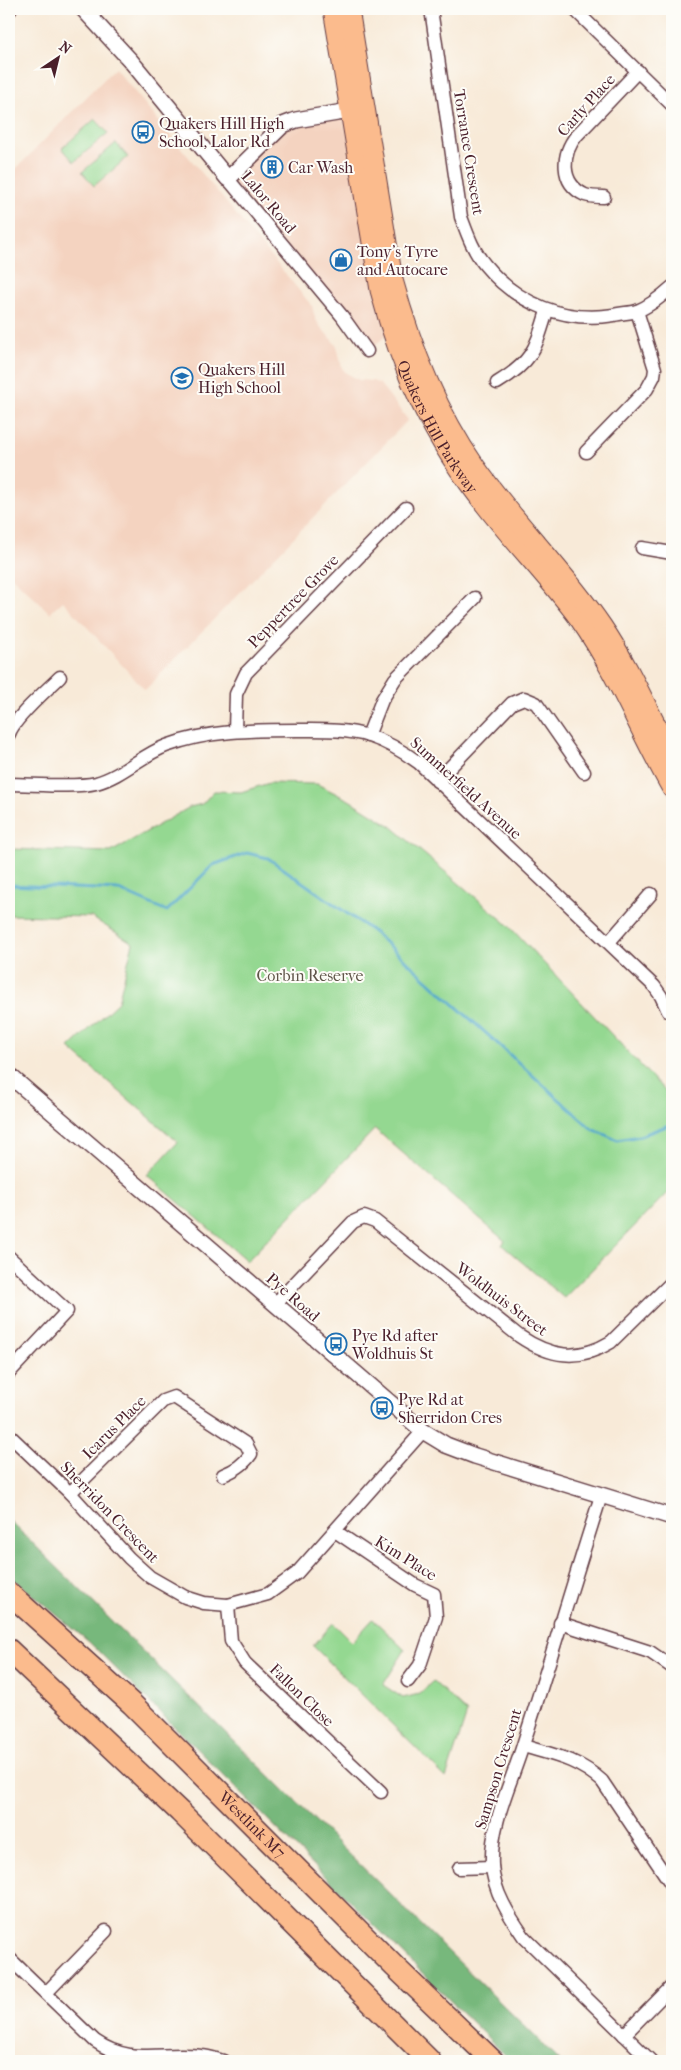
<svg xmlns="http://www.w3.org/2000/svg" width="681" height="2070" font-family="'IM FELL French Canon',serif">
	<style>
		.built { fill: #f4d3c0 }
		.green { fill: #94d891; stroke: #6f7c5e }
		.forest { fill: #77b87b; stroke: #606c53 }
		.lines { fill: none; stroke-linecap: round; stroke-linejoin: round }
		.stream { stroke: #4ea6cb; stroke-width: 3 }
		.minor-casing { stroke: #643d45; stroke-width: 15 }
		.tertiary-casing { stroke: #643d45; stroke-width: 18 }
		.primary-casing { stroke: #643d45; stroke-width: 21 }
		.motorway-casing { stroke: #643d45; stroke-width: 24 }
		.minor { stroke: #fff; stroke-width: 12 }
		.tertiary { stroke: #fff; stroke-width: 15 }
		.primary { stroke: #fbbb8d; stroke-width: 19 }
		.motorway { stroke: #fbbb8d; stroke-width: 21 }
		.labels { text-anchor: middle; dominant-baseline: central; stroke-width: 4; stroke-linejoin: round; paint-order: stroke }
		.street-label { font-size: 16px; fill: #4a1f2b; stroke: #fdfcf7 }
		.poi-label { font-size: 16px; fill: #4a1f2b; stroke: #fdfcf7; text-anchor: start }
		.park-label { font-size: 16px; fill: #60564a; stroke: #fdfcf7 }
	</style>
	<rect width="100%" height="100%" fill="#fdfcf7"/>
	<filter id="ink" filterUnits="userSpaceOnUse"><feTurbulence type="fractalNoise" baseFrequency=".02" numOctaves="2"/><feDisplacementMap in="SourceGraphic" scale="10" xChannelSelector="R" yChannelSelector="G"/><feConvolveMatrix kernelMatrix="1 2 1 2 8 2 1 2 1" color-interpolation-filters="sRGB"/></filter>
	<filter id="wash" filterUnits="userSpaceOnUse"><feTurbulence type="fractalNoise" baseFrequency=".0096" numOctaves="4" result="noise"/><feDisplacementMap in="SourceGraphic" scale="20" xChannelSelector="R" yChannelSelector="G"/><feGaussianBlur stdDeviation="1.12" result="paint"/><feColorMatrix in="noise" values="0 0 0 0 0 0 0 0 0 0 0 0 0 0 0 0 0 1.4 0 .05"/><feComposite in="paint" operator="in"/></filter>
	<g filter="url(#wash)">
		<rect width="100%" height="100%" fill="#f8ead8"/>
		<g class="built">
			<path d="M 115,68 L 312,306 L 315,318 L 319,325 L 337,346 L 342,368 L 346,373 L 359,380 L 373,381 L 380,384 L 408,420 L 145,690 L 63,601 L 50,613 L 9,574 L 9,176 Z"/>
			<path d="M 349,111 L 391,332 L 367,351 L 228,180 L 283,125 Z"/>
			<path d="M 672,969 L 672,990 L 663,979 Z"/>
		</g>
		<g class="green">
			<path d="M 95,119 L 108,133 L 74,162 L 62,148 Z"/>
			<path d="M 116,143 L 128,157 L 94,186 L 82,172 Z"/>
			<path d="M 269,783 L 317,784 L 349,800 L 391,826 L 506,923 L 666,1092 L 672,1085 L 672,1188 L 564,1298 L 502,1245 L 505,1241 L 375,1129 L 247,1261 L 147,1175 L 178,1142 L 69,1048 L 118,1002 L 133,943 L 91,917 L 9,915 L 9,849 L 111,852 L 190,807 L 202,804 L 214,791 L 241,792 Z"/>
			<path d="M 373,1619 L 405,1650 L 383,1685 L 403,1698 L 419,1694 L 433,1681 L 467,1713 L 446,1778 L 313,1646 L 333,1623 L 352,1642 Z"/>
		</g>
		<path class="forest" d="M 9,1520 L 560,2061 L 511,2061 L 89,1642 L 9,1575 Z"/>
		<g class="lines">
			<path class="stream" d="M 9,885 L 119,890 L 167,911 L 213,865 L 247,853 L 268,858 L 375,933 L 592,1129 L 617,1140 L 640,1136 L 672,1124"/>
		</g>
	</g>
	<g filter="url(#ink)">
		<g class="lines">
			<g class="minor-casing">
				<g id="minor">
					<path d="M 431,9 L 461,217 C 467,233 473,251 485,265 C 517,304 565,323 614,315 C 622,313 630,313 637,311 C 650,306 662,296 672,287"/>
					<path d="M 574,9 L 672,105"/>
					<path d="M 9,11 L 11,9"/>
					<path d="M 228,179 L 342,316 L 367,351"/>
					<path d="M 604,197 C 598,197 591,197 585,195 C 559,183 562,153 577,135 L 638,71"/>
					<path d="M 497,383 C 533,361 535,350 547,311"/>
					<path d="M 586,452 L 647,389 L 654,376 L 655,369 L 637,311"/>
					<path d="M 642,548 L 672,553"/>
					<path d="M 235,731 L 236,694 L 246,673 L 406,508"/>
					<path d="M 9,734 C 14,718 47,690 60,677"/>
					<path d="M 368,736 L 382,700 L 395,679 L 475,598"/>
					<path d="M 437,781 L 512,703 L 524,698 L 536,703 L 584,772"/>
					<path d="M 9,784 C 32,784 75,788 96,783 C 122,776 142,755 166,746 C 209,730 253,730 298,730 C 322,730 345,729 369,736 C 387,742 404,752 419,763 L 654,986 L 661,996 L 668,1011"/>
					<path d="M 609,942 L 651,894"/>
					<path d="M 9,1257 L 67,1311 L 9,1373"/>
					<path d="M 275,1304 L 353,1222 L 364,1217 L 375,1221 L 519,1336 C 550,1357 578,1362 611,1342 L 672,1282"/>
					<path d="M 9,1435 L 70,1493 L 129,1558 L 150,1577 L 185,1597 L 204,1603 L 228,1605 L 268,1594 L 297,1573 L 423,1431"/>
					<path d="M 70,1493 L 163,1401 L 174,1397 L 246,1444 L 251,1454 C 243,1465 235,1470 223,1475"/>
					<path d="M 601,1496 C 574,1579 550,1662 523,1745 C 511,1784 490,1824 492,1865 C 493,1891 510,1917 524,1937 L 651,2061"/>
					<path d="M 335,1531 L 415,1585 L 434,1594 L 436,1617 L 420,1665 L 408,1681"/>
					<path d="M 228,1605 L 231,1641 L 245,1663 L 381,1792"/>
					<path d="M 560,1623 L 650,1652 L 672,1667"/>
					<path d="M 523,1746 C 554,1755 578,1759 602,1781 L 672,1885"/>
					<path d="M 459,1868 L 492,1867"/>
					<path d="M 9,1958 L 95,2041 C 131,2066 161,2051 201,2056 C 208,2056 216,2059 223,2061"/>
					<path d="M 46,1993 L 106,1931"/>
					<path d="M 624,2035 L 672,1986"/>
				</g>
			</g>
			<g class="tertiary-casing">
				<g id="tertiary">
					<path d="M 83,9 L 130,60 L 228,179 L 283,125 L 296,120 L 361,109"/>
					<path d="M 9,1075 L 423,1431 L 446,1445 L 475,1456 L 672,1517"/>
				</g>
			</g>
			<g class="primary-casing">
				<g id="primary">
					<path id="s1" d="M 333,9 L 380,290 C 401,371 433,440 486,506 C 516,545 551,580 580,620 C 617,673 640,733 672,789"/>
					<path d="M 349,9 L 393,280 C 411,346 436,410 475,466 C 514,522 564,570 602,626 C 630,667 649,713 672,756"/>
				</g>
			</g>
			<g class="motorway-casing">
				<g id="motorway">
					<path id="s2" d="M 9,1593 L 132,1704 L 395,1967 L 493,2061"/>
					<path d="M 9,1650 L 180,1812 L 430,2061"/>
				</g>
			</g>
			<use href="#minor" class="minor"/>
			<use href="#tertiary" class="tertiary"/>
			<use href="#primary" class="primary"/>
			<use href="#motorway" class="motorway"/>
		</g>
	</g>
	<defs>
		<g id="bus-ring" transform="scale(1.125)"><circle r="9.5" fill="#fdfcf7" stroke="#1f6fb2" stroke-width="1.5"/><path d="M-5-6H5V4H4V6H2V4H-2V6H-4V4H-5ZM-3.5-4V0h7V-4ZM-3.5 1.2v1.5H-2V1.2ZM2 1.2v1.5H3.5V1.2Z" fill="#1f6fb2"/></g>
		<g id="building-ring" transform="scale(1.125)"><circle r="9.5" fill="#fdfcf7" stroke="#1f6fb2" stroke-width="1.5"/><path d="M-4-6H4V6H1V3H-1V6H-4ZM-2.5-4.3h1.7v1.8h-1.7ZM.8-4.3h1.7v1.8H.8ZM-2.5-1h1.7V.8h-1.7ZM.8-1h1.7V.8H.8Z" fill="#1f6fb2"/></g>
		<g id="shop-ring" transform="scale(1.125)"><circle r="9.5" fill="#fdfcf7" stroke="#1f6fb2" stroke-width="1.5"/><path d="M-5-2.5h2.3a2.7 3.5 0 0 1 5.4 0H5L5.5 6h-11ZM-1.5-2.5h3a1.5 2.3 0 0 0-3 0Z" fill="#1f6fb2"/></g>
		<g id="school-ring" transform="scale(1.125)"><circle r="9.5" fill="#fdfcf7" stroke="#1f6fb2" stroke-width="1.5"/><path d="M0-5L7-2L0 1L-7-2ZM-4 1L0 2.5L4 1V4Q0 6-4 4Z" fill="#1f6fb2"/></g>
	</defs>
	<g fill-rule="evenodd">
		<use href="#bus-ring" x="143" y="132"/>
		<use href="#building-ring" x="272" y="167"/>
		<use href="#shop-ring" x="341" y="260"/>
		<use href="#school-ring" x="182" y="378"/>
		<use href="#bus-ring" x="336" y="1344"/>
		<use href="#bus-ring" x="382" y="1408"/>
	</g>
	<g class="labels">
		<g class="street-label">
			<text transform="translate(586 105) rotate(-48)">Carly Place</text>
			<text transform="translate(469 152) rotate(81)">Torrance Crescent</text>
			<text transform="translate(269 202) rotate(50)">Lalor Road</text>
			<text stroke="none"><textPath href="#s1" startOffset="434">Quakers Hill Parkway</textPath></text>
			<text transform="translate(293 601) rotate(-46)">Peppertree Grove</text>
			<text transform="translate(466 788) rotate(42)">Summerfield Avenue</text>
			<text transform="translate(293 1297) rotate(41)">Pye Road</text>
			<text transform="translate(502 1299) rotate(37)">Woldhuis Street</text>
			<text transform="translate(114 1427) rotate(-45)">Icarus Place</text>
			<text transform="translate(110 1512) rotate(46)">Sherridon Crescent</text>
			<text transform="translate(406 1558) rotate(32)">Kim Place</text>
			<text transform="translate(302 1695) rotate(44)">Fallon Close</text>
			<text transform="translate(498 1769) rotate(-73)">Sampson Crescent</text>
			<text stroke="none"><textPath href="#s2" startOffset="336">Westlink M7</textPath></text>
		</g>
		<g class="poi-label">
			<text x="159" y="123">Quakers Hill High<tspan x="159" dy="18">School, Lalor Rd</tspan></text>
			<text x="288" y="167">Car Wash</text>
			<text x="357" y="251">Tony's Tyre<tspan x="357" dy="18">and Autocare</tspan></text>
			<text x="198" y="369">Quakers Hill<tspan x="198" dy="18">High School</tspan></text>
			<text x="352" y="1335">Pye Rd after<tspan x="352" dy="18">Woldhuis St</tspan></text>
			<text x="398" y="1399">Pye Rd at<tspan x="398" dy="18">Sherridon Cres</tspan></text>
		</g>
		<g class="park-label">
			<text x="310" y="975">Corbin Reserve</text>
		</g>
	</g>
	<rect width="681" height="2070" fill="none" stroke="#fdfcf7" stroke-width="30"/>
	<g transform="translate(58 58) rotate(35)" stroke="#fdfcf7" stroke-width="4" paint-order="stroke">
	<path d="M0-4L9 19L0 12L-9 19Z" fill="#4a1f2b"/>
	<text y="-8" font-size="14" font-weight="bold" text-anchor="middle" fill="#4a1f2b">N</text>
	</g>
</svg>
